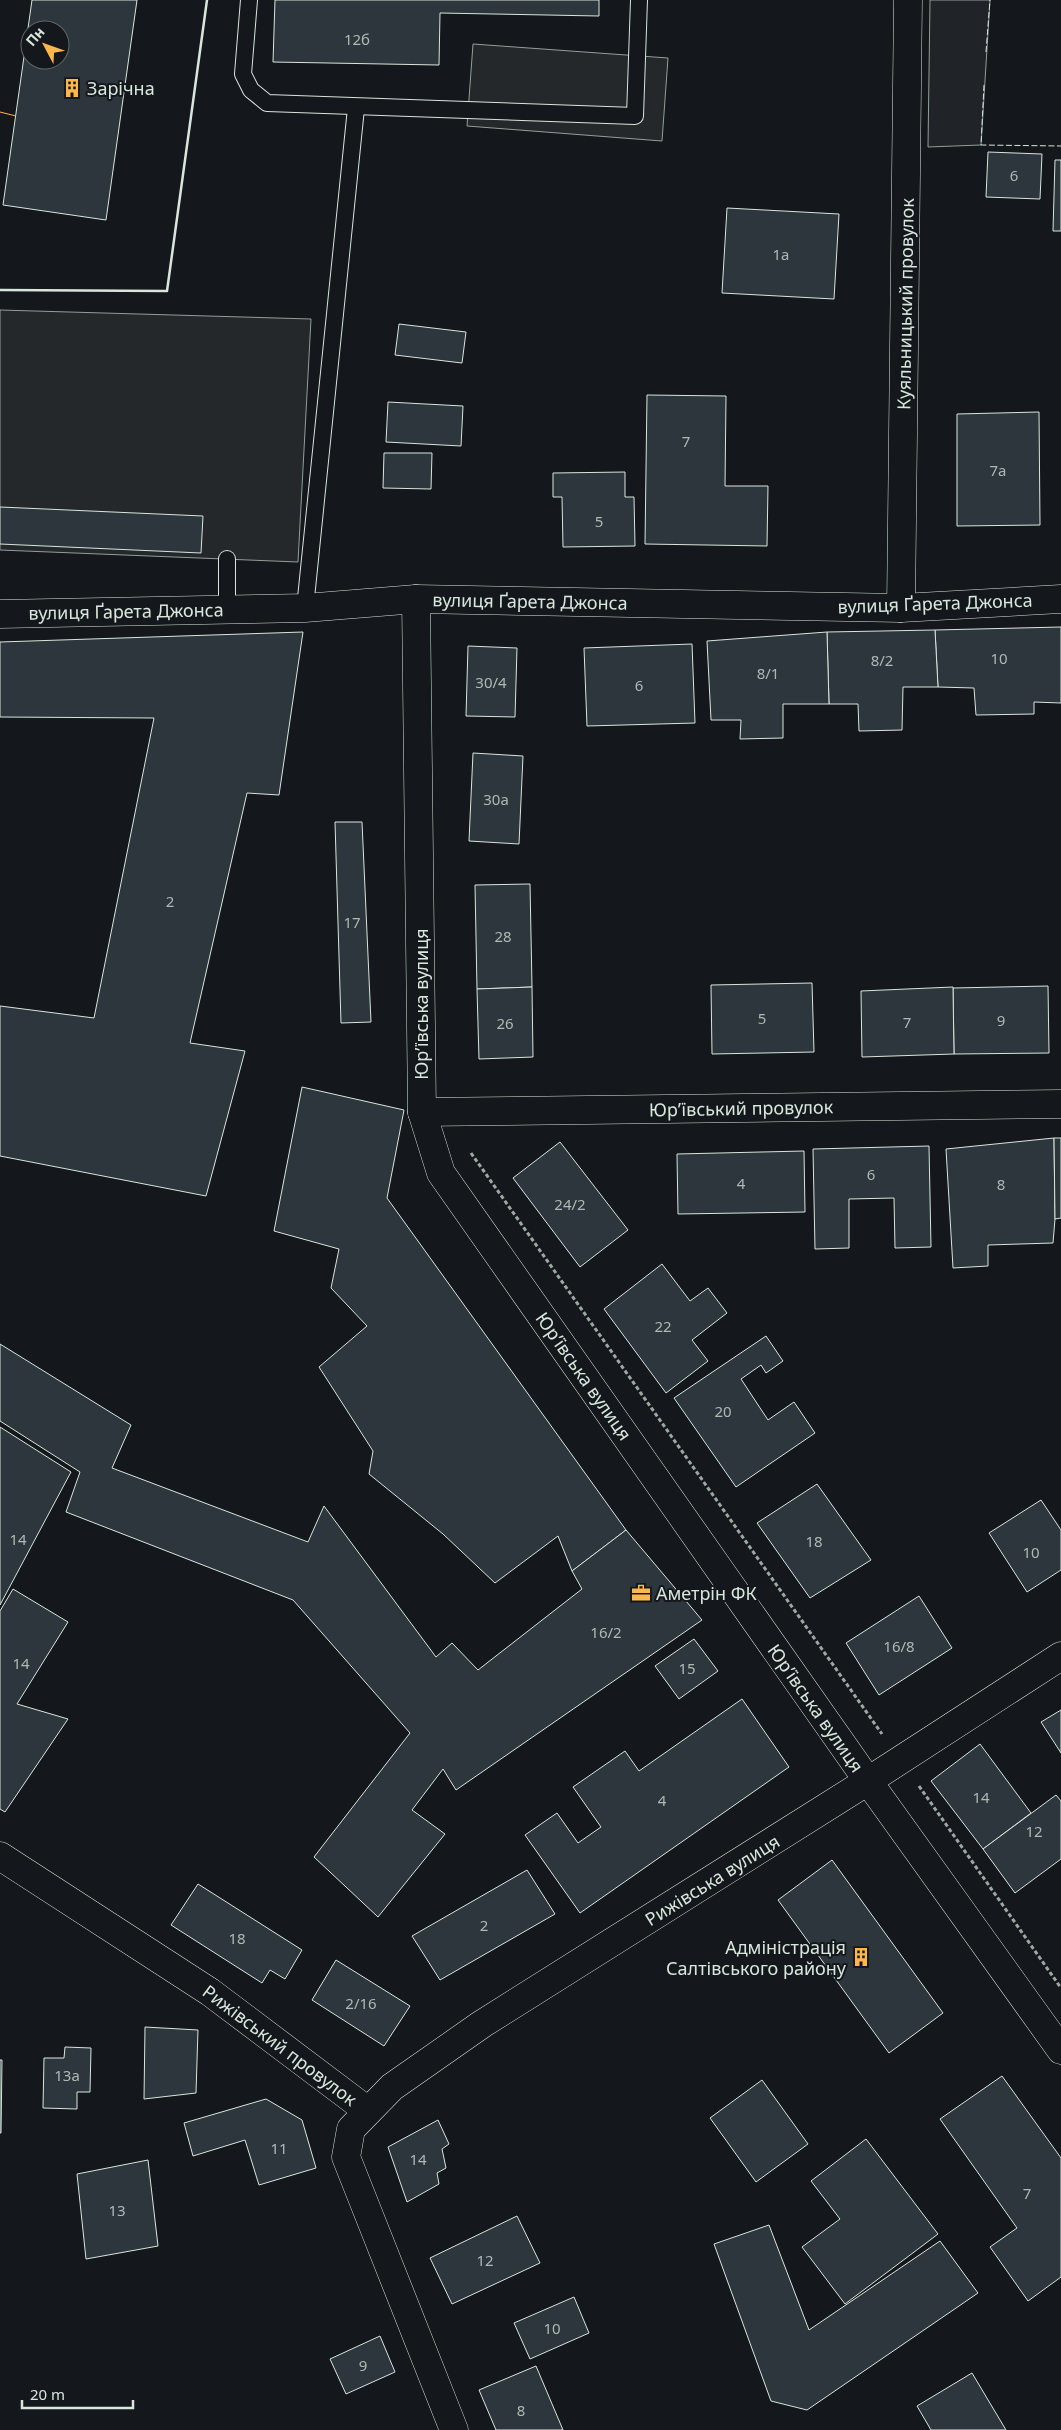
<svg xmlns="http://www.w3.org/2000/svg" width="1061" height="2430" font-family="'Noto Sans',sans-serif">
	<style>
		.green { fill: #202428; stroke: #939e99 }
		.parking { fill: #24282b; stroke: #939e99 }
		.building { fill: #2c363c; stroke: #d8e6dc; fill-rule: evenodd }
		.lines { fill: none; stroke-linecap: round; stroke-linejoin: round }
		.lane-casing { stroke: #d8e6dc; stroke-width: 18 }
		.street-casing { stroke: #d8e6dc; stroke-width: 29 }
		.path { stroke: #9da8a2; stroke-width: 3; stroke-dasharray: 4 2.5; stroke-linecap: butt }
		.lane { stroke: #14181c; stroke-width: 16 }
		.street { stroke: #14181c; stroke-width: 28 }
		.fence { stroke: #d8e6dc; stroke-width: 1; stroke-dasharray: 6 2.5; stroke-linecap: butt }
		.wall { stroke: #d8e6dc; stroke-width: 2.5 }
		.power { stroke: #ffb74d; stroke-width: 1; stroke-dasharray: 18 4 2.5 4; stroke-linecap: butt }
		.labels { text-anchor: middle; dominant-baseline: central; stroke-width: 4; stroke-linejoin: round; paint-order: stroke }
		.number-label { font-size: 15px; fill: #adbab4 }
		.poi-label { font-size: 18px; fill: #d8e6dc; stroke: #14181c; text-anchor: start }
		.street-label { font-size: 18px; fill: #d8e6dc; stroke: #14181c }
	</style>
	<rect width="100%" height="100%" fill="#14181c"/>
	<path class="green" d="M 930,0 L 990,0 L 981,145 L 928,147 Z"/>
	<g class="parking">
		<path d="M 473,44 L 668,58 L 662,141 L 467,126 Z"/>
		<path d="M 0,310 L 311,319 L 298,562 L 0,550 Z"/>
	</g>
	<g class="building">
		<path d="M 32,0 L 137,0 L 106,220 L 3,205 ZM 30,30 L 60,30 L 60,60 L 30,60 Z"/>
		<path d="M 275,0 L 599,0 L 599,16 L 440,13 L 439,65 L 273,62 Z"/>
		<path d="M 988,152 L 1042,154 L 1040,199 L 986,197 Z"/>
		<path d="M 1055,160 L 1061,160 L 1061,231 L 1053,231 Z"/>
		<path d="M 727,208 L 839,214 L 834,299 L 722,293 Z"/>
		<path d="M 399,324 L 466,332 L 462,363 L 395,355 Z"/>
		<path d="M 647,395 L 726,396 L 725,486 L 768,486 L 767,546 L 645,544 Z"/>
		<path d="M 388,402 L 463,406 L 461,446 L 386,442 Z"/>
		<path d="M 1039,412 L 1040,525 L 957,526 L 957,414 Z"/>
		<path d="M 384,453 L 432,453 L 431,489 L 383,488 Z"/>
		<path d="M 625,472 L 625,497 L 634,497 L 635,546 L 563,547 L 562,497 L 553,497 L 553,473 Z"/>
		<path d="M 0,507 L 203,516 L 201,553 L 0,544 Z"/>
		<path d="M 1061,627 L 1061,703 L 1034,702 L 1034,714 L 976,715 L 974,688 L 938,687 L 935,630 Z"/>
		<path d="M 935,630 L 938,687 L 903,687 L 902,730 L 859,731 L 858,704 L 829,704 L 827,632 Z"/>
		<path d="M 303,632 L 279,795 L 247,793 L 190,1043 L 245,1051 L 206,1196 L 0,1156 L 0,1006 L 94,1018 L 154,718 L 0,717 L 0,642 Z"/>
		<path d="M 827,632 L 829,704 L 783,704 L 783,738 L 740,739 L 741,720 L 711,720 L 707,641 Z"/>
		<path d="M 692,644 L 695,723 L 587,726 L 584,648 Z"/>
		<path d="M 468,646 L 517,648 L 515,717 L 466,716 Z"/>
		<path d="M 473,753 L 523,756 L 519,844 L 469,841 Z"/>
		<path d="M 335,822 L 362,822 L 371,1022 L 341,1023 Z"/>
		<path d="M 530,884 L 532,987 L 477,989 L 475,885 Z"/>
		<path d="M 812,983 L 814,1052 L 712,1054 L 711,985 Z"/>
		<path d="M 1048,986 L 1049,1053 L 954,1054 L 953,988 Z"/>
		<path d="M 532,987 L 533,1057 L 479,1059 L 477,989 Z"/>
		<path d="M 953,987 L 954,1054 L 862,1057 L 861,991 Z"/>
		<path d="M 302,1087 L 404,1110 L 387,1198 L 626,1530 L 572,1571 L 558,1536 L 495,1583 L 443,1534 L 369,1474 L 373,1451 L 319,1367 L 367,1326 L 331,1288 L 339,1249 L 274,1231 Z"/>
		<path d="M 1054,1138 L 1055,1219 L 1053,1243 L 988,1245 L 988,1266 L 953,1268 L 946,1149 Z"/>
		<path d="M 1054,1138 L 1061,1138 L 1061,1218 L 1055,1219 Z"/>
		<path d="M 560,1142 L 628,1230 L 580,1267 L 513,1178 Z"/>
		<path d="M 929,1146 L 931,1247 L 895,1248 L 894,1198 L 849,1199 L 849,1248 L 815,1249 L 813,1149 Z"/>
		<path d="M 804,1151 L 805,1212 L 678,1214 L 677,1154 Z"/>
		<path d="M 662,1264 L 690,1301 L 708,1288 L 727,1313 L 692,1340 L 708,1361 L 666,1393 L 604,1309 Z"/>
		<path d="M 766,1336 L 783,1361 L 766,1373 L 761,1365 L 741,1379 L 768,1420 L 794,1402 L 815,1433 L 736,1487 L 674,1398 Z"/>
		<path d="M 0,1344 L 131,1425 L 112,1468 L 308,1542 L 324,1506 L 436,1657 L 452,1643 L 478,1670 L 582,1589 L 572,1571 L 626,1530 L 702,1620 L 456,1790 L 443,1769 L 412,1810 L 445,1834 L 378,1917 L 314,1857 L 410,1733 L 293,1600 L 66,1512 L 80,1472 L 0,1421 Z"/>
		<path d="M 0,1427 L 71,1472 L 0,1605 Z"/>
		<path d="M 817,1484 L 871,1560 L 810,1598 L 757,1523 Z"/>
		<path d="M 1041,1500 L 1061,1530 L 1061,1570 L 1027,1592 L 989,1533 Z"/>
		<path d="M 13,1589 L 68,1622 L 17,1704 L 68,1719 L 5,1812 L 0,1809 L 0,1611 Z"/>
		<path d="M 919,1596 L 952,1648 L 879,1695 L 846,1643 Z"/>
		<path d="M 694,1639 L 718,1671 L 679,1699 L 655,1666 Z"/>
		<path d="M 742,1699 L 789,1767 L 580,1913 L 525,1835 L 557,1813 L 578,1843 L 601,1827 L 573,1787 L 625,1751 L 639,1771 Z"/>
		<path d="M 1061,1710 L 1061,1753 L 1041,1722 Z"/>
		<path d="M 980,1744 L 1031,1813 L 983,1849 L 931,1781 Z"/>
		<path d="M 1056,1795 L 1061,1801 L 1061,1859 L 1015,1893 L 983,1849 Z"/>
		<path d="M 832,1860 L 943,2013 L 889,2053 L 778,1900 Z"/>
		<path d="M 527,1870 L 555,1914 L 440,1980 L 412,1936 Z"/>
		<path d="M 198,1884 L 302,1950 L 285,1979 L 270,1970 L 262,1983 L 171,1925 Z"/>
		<path d="M 336,1960 L 410,2006 L 384,2046 L 312,2000 Z"/>
		<path d="M 145,2027 L 198,2030 L 196,2093 L 144,2099 Z"/>
		<path d="M 65,2047 L 91,2048 L 90,2092 L 77,2092 L 77,2109 L 43,2108 L 44,2058 L 64,2058 Z"/>
		<path d="M 0,2060 L 2,2060 L 1,2133 L 0,2133 Z"/>
		<path d="M 1002,2076 L 1061,2158 L 1061,2277 L 1028,2301 L 990,2247 L 1017,2228 L 940,2119 Z"/>
		<path d="M 762,2080 L 808,2144 L 756,2182 L 710,2118 Z"/>
		<path d="M 266,2099 L 302,2120 L 316,2168 L 259,2185 L 245,2140 L 193,2156 L 184,2123 Z"/>
		<path d="M 438,2120 L 449,2144 L 442,2149 L 446,2168 L 437,2173 L 439,2184 L 407,2202 L 388,2147 Z"/>
		<path d="M 866,2139 L 938,2234 L 845,2304 L 802,2247 L 840,2219 L 811,2181 Z"/>
		<path d="M 148,2160 L 158,2246 L 86,2259 L 77,2174 Z"/>
		<path d="M 517,2216 L 540,2263 L 452,2304 L 430,2258 Z"/>
		<path d="M 769,2225 L 809,2330 L 940,2241 L 978,2293 L 807,2410 L 771,2401 L 714,2244 Z"/>
		<path d="M 574,2297 L 589,2333 L 530,2359 L 514,2323 Z"/>
		<path d="M 380,2336 L 395,2372 L 346,2394 L 330,2359 Z"/>
		<path d="M 536,2366 L 563,2430 L 496,2430 L 479,2390 Z"/>
		<path d="M 972,2373 L 1006,2430 L 931,2430 L 917,2406 Z"/>
	</g>
	<g class="lines">
		<g class="lane-casing">
			<g id="lane">
				<path d="M 249,0 L 243,74 L 251,90 L 267,103 L 635,116 L 639,0"/>
				<path d="M 305,608 L 356,108"/>
				<path d="M 227,610 L 227,559"/>
			</g>
		</g>
		<g class="street-casing">
			<g id="street">
				<path d="M 416,599 L 422,1112 L 441,1173 L 868,1781 L 1061,2050"/>
				<path d="M 901,608 L 908,0"/>
				<path d="M 0,614 L 305,608 L 416,599 L 901,608 L 1061,599"/>
				<path d="M 422,1112 L 1061,1104"/>
				<path d="M 0,1856 L 210,1992 L 368,2111"/>
				<path d="M 454,2430 L 346,2157 L 351,2129 L 392,2087 L 482,2024 L 868,1781 L 1061,1656"/>
			</g>
		</g>
		<g class="path">
			<path d="M 471,1153 L 882,1734"/>
			<path d="M 919,1786 L 1061,1988"/>
		</g>
		<use href="#lane" class="lane"/>
		<use href="#street" class="street"/>
		<g class="fence">
			<path d="M 986,52 L 990,0"/>
			<path d="M 984,85 L 981,145 L 1061,146"/>
		</g>
		<path class="wall" d="M 0,290 L 167,291 L 207,0"/>
		<path class="power" d="M 0,112 L 16,116"/>
	</g>
	<defs>
		<g id="building-bare" transform="scale(1.5)"><path d="M-4-6H4V6H1V3H-1V6H-4ZM-2.5-4.3h1.7v1.8h-1.7ZM.8-4.3h1.7v1.8H.8ZM-2.5-1h1.7V.8h-1.7ZM.8-1h1.7V.8H.8Z" fill="#ffb74d" stroke="#14181c" stroke-width="2.5" paint-order="stroke"/></g>
		<g id="office-bare" transform="scale(1.5)"><path d="M-6-3h4V-5.5h4V-3h4V5H-6ZM-1-4.5V-3h2v-1.5ZM-6 0V1H6V0Z" fill="#ffb74d" stroke="#14181c" stroke-width="2.5" paint-order="stroke"/></g>
	</defs>
	<g fill-rule="evenodd">
		<use href="#building-bare" x="72" y="88"/>
		<use href="#office-bare" x="641" y="1593"/>
		<use href="#building-bare" x="861" y="1957"/>
	</g>
	<g class="labels">
		<g class="number-label">
			<text x="357" y="39">12б</text>
			<text x="1014" y="175">6</text>
			<text x="781" y="254">1а</text>
			<text x="686" y="441">7</text>
			<text x="998" y="470">7а</text>
			<text x="599" y="521">5</text>
			<text x="999" y="658">10</text>
			<text x="882" y="660">8/2</text>
			<text x="768" y="673">8/1</text>
			<text x="491" y="682">30/4</text>
			<text x="639" y="685">6</text>
			<text x="496" y="799">30а</text>
			<text x="170" y="901">2</text>
			<text x="352" y="922">17</text>
			<text x="503" y="936">28</text>
			<text x="762" y="1018">5</text>
			<text x="1001" y="1020">9</text>
			<text x="907" y="1022">7</text>
			<text x="505" y="1023">26</text>
			<text x="871" y="1174">6</text>
			<text x="741" y="1183">4</text>
			<text x="1001" y="1184">8</text>
			<text x="570" y="1204">24/2</text>
			<text x="663" y="1326">22</text>
			<text x="723" y="1411">20</text>
			<text x="18" y="1539">14</text>
			<text x="814" y="1541">18</text>
			<text x="1031" y="1552">10</text>
			<text x="606" y="1632">16/2</text>
			<text x="899" y="1646">16/8</text>
			<text x="21" y="1663">14</text>
			<text x="687" y="1668">15</text>
			<text x="981" y="1797">14</text>
			<text x="662" y="1800">4</text>
			<text x="1034" y="1831">12</text>
			<text x="484" y="1925">2</text>
			<text x="237" y="1938">18</text>
			<text x="361" y="2003">2/16</text>
			<text x="67" y="2075">13а</text>
			<text x="279" y="2148">11</text>
			<text x="418" y="2159">14</text>
			<text x="1027" y="2193">7</text>
			<text x="117" y="2210">13</text>
			<text x="485" y="2260">12</text>
			<text x="552" y="2328">10</text>
			<text x="363" y="2365">9</text>
			<text x="521" y="2410">8</text>
		</g>
		<g class="poi-label">
			<text x="87" y="88">Зарічна</text>
			<text x="656" y="1593">Аметрін ФК</text>
			<text x="846" y="1947" text-anchor="end">Адміністрація<tspan x="846" dy="21">Салтівського району</tspan></text>
		</g>
		<g class="street-label">
			<text transform="translate(905 304) rotate(-89)">Куяльницький провулок</text>
			<text transform="translate(530 601) rotate(1)">вулиця Ґарета Джонса</text>
			<text transform="translate(935 603) rotate(-2)">вулиця Ґарета Джонса</text>
			<text transform="translate(126 611) rotate(-1)">вулиця Ґарета Джонса</text>
			<text transform="translate(421 1004) rotate(-90)">Юр’ївська вулиця</text>
			<text transform="translate(741 1108) rotate(-1)">Юр’ївський провулок</text>
			<text transform="translate(584 1376) rotate(55)">Юр’ївська вулиця</text>
			<text transform="translate(816 1708) rotate(55)">Юр’ївська вулиця</text>
			<text transform="translate(712 1880) rotate(-32)">Рижівська вулиця</text>
			<text transform="translate(280 2045) rotate(37)">Рижівський провулок</text>
		</g>
	</g>
	<g transform="translate(45 45) rotate(311)"><circle r="24" fill="#14181c" stroke="#626a69"/>
	<path d="M0-4L9 19L0 12L-9 19Z" fill="#ffb74d"/>
	<text y="-8" font-size="14" font-weight="bold" text-anchor="middle" fill="#d8e6dc">Пн</text>
	</g>
	<path d="M22 2400v8h111v-8" fill="none" stroke="#d8e6dc" stroke-width="2.5"/>
	<text x="30" y="2400" font-size="15" fill="#d8e6dc" stroke="#14181c" stroke-width="4" paint-order="stroke">20 m</text>
</svg>
